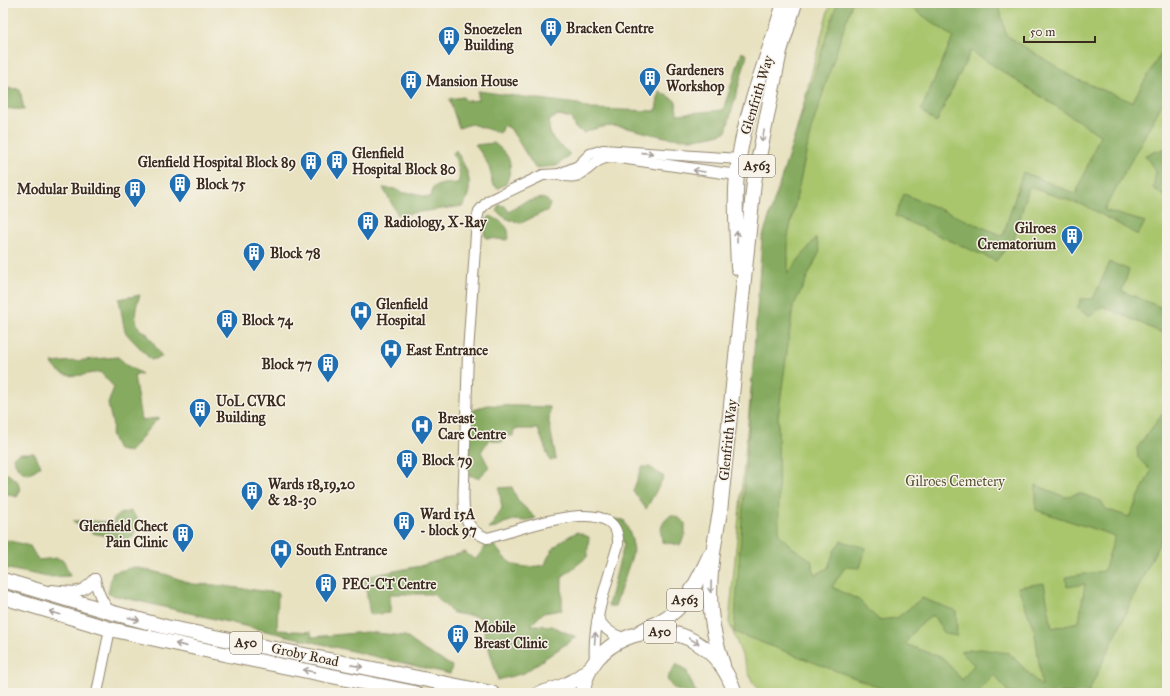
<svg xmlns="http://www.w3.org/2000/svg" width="1170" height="696" font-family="'IM FELL Great Primer',serif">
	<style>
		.green { fill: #a9c66d; stroke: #727846 }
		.forest { fill: #86ab60; stroke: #606a3f }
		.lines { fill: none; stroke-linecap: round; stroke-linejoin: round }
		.minor-casing { stroke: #928670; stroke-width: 12 }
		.highway-casing { stroke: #928670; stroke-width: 16 }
		.minor { stroke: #fff; stroke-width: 10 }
		.highway { stroke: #fff; stroke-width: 14 }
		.oneway { stroke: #a79f9a }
		.labels { text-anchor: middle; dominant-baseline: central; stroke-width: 3; stroke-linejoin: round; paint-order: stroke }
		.shield { fill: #f7f3e8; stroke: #73665b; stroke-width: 1 }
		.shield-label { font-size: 13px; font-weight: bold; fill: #3b2a1e }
		.poi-label { font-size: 14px; font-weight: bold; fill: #3b2a1e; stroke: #f7f3e8; text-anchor: start }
		.street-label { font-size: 14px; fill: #3b2a1e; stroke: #f7f3e8 }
		.park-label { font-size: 14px; fill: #565132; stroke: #f7f3e8 }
	</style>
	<rect width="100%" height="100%" fill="#f7f3e8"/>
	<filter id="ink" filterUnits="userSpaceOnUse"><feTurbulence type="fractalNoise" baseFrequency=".025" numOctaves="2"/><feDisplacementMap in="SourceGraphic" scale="8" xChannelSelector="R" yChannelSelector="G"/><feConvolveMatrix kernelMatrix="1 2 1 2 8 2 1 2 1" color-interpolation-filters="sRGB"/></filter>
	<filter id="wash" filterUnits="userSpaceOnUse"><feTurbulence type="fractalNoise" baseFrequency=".012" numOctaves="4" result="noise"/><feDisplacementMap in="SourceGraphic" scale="16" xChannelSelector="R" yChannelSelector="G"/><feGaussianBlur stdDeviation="0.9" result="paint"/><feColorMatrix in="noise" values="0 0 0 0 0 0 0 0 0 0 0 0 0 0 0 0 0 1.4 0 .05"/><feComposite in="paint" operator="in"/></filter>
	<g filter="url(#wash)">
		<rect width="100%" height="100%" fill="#e8e2c1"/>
		<path class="green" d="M 830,3 L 1167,3 L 1167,693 L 761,693 L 752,681 L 729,622 L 764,254 Z"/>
		<g class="forest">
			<path d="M 837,3 L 852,3 L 811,130 L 788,237 L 788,273 L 816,238 L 820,251 L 793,307 L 778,418 L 779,535 L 793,548 L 811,560 L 815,575 L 828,568 L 834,551 L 841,541 L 866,548 L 860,568 L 845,567 L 832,587 L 859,600 L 879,620 L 897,618 L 922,598 L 956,611 L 957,636 L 945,634 L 933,615 L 917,627 L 905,644 L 943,658 L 962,680 L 974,665 L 960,651 L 980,649 L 1009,653 L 1042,687 L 1035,633 L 1018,587 L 1044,583 L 1052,628 L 1079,622 L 1085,584 L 1067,587 L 1066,577 L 1104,571 L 1115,536 L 1036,510 L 1036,485 L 1065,497 L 1079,493 L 1101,501 L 1106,509 L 1129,517 L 1151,471 L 1138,458 L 1137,448 L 1167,408 L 1167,527 L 1088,693 L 1009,693 L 994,674 L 978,693 L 894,693 L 734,632 L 762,239 Z"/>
			<path d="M 905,3 L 1001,3 L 999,5 L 1006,35 L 1076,79 L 1132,102 L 1167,43 L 1167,95 L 1104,210 L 1145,222 L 1138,235 L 1088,207 L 1029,187 L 1014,239 L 996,261 L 895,216 L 904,194 L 1003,236 L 1023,172 L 1076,194 L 1100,135 L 971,51 L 936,123 L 921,110 L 953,37 Z"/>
			<path d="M 742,52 L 747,55 L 726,132 C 703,140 680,141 656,135 C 629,129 611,120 584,133 L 575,128 L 571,118 L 558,115 L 550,120 C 546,138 558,143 570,154 L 557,166 L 535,168 L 510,128 L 503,125 L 500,133 L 471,124 L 459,128 L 449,99 L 463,97 L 466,101 L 478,100 L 478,91 L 578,104 L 590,109 L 656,111 L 659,91 L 676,101 L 677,114 L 723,110 Z"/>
			<path d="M 3,88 L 20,89 L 24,110 L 3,108 Z"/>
			<path d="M 494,143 C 511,156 514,164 506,184 L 498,188 L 492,184 C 492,168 485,158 475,145 Z"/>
			<path d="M 1167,148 L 1167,198 L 1153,188 L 1156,172 L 1145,155 Z"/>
			<path d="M 456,150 C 467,170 476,184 463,206 L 398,215 L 383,188 L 395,189 L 404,193 L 415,193 L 425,197 L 431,197 L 433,187 L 443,184 L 458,183 C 462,172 457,164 453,153 Z"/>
			<path d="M 542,198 L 547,200 L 550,204 L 548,210 L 521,223 C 512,221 501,218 497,210 L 499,205 L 505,206 L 509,212 L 524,202 Z"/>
			<path d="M 490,216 C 500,220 513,228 507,240 L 487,238 L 484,235 L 487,219 Z"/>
			<path d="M 1110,262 L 1129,270 L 1122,291 L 1167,310 L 1167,335 L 1102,306 L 1091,316 L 1077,309 L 1081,299 L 1093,299 Z"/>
			<path d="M 140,295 C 135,309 133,317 140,330 L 146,332 L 162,357 L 151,360 L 125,332 L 119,299 Z"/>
			<path d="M 118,357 L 128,366 L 142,374 L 134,375 L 141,420 L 159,418 C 147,428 140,441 130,452 L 118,450 L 111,434 L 113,426 L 108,404 L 114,387 L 100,372 C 81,374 64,383 52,363 Z"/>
			<path d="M 487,405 L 550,407 L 549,422 L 556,459 L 550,461 L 538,429 L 514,429 L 513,436 L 506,436 L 502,442 L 489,439 L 481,452 L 489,467 L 479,478 L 468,475 L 471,411 Z"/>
			<path d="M 20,453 L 34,453 L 41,466 L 29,474 C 18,471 17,468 13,457 Z"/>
			<path d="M 642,467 L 650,467 L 664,477 L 646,509 L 633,491 Z"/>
			<path d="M 3,474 L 8,474 L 18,482 L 20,491 L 17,497 L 3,493 Z"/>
			<path d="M 512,487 L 518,501 L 536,518 L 524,521 L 514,520 L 504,523 L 496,528 L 489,529 L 502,509 L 499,488 Z"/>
			<path d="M 131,511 L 139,521 L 133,536 L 127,541 L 93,533 L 73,521 C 87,520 99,522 112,522 L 119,514 Z"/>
			<path d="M 671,515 L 679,518 L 685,523 L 685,535 L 680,545 L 662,542 C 660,528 660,524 671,515 Z"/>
			<path d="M 613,519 L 624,520 L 631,536 L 634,550 L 615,606 L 608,606 L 624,544 Z"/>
			<path d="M 577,532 L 589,537 L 587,557 L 562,577 L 562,610 L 543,613 L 531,625 L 552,626 L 576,637 L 524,673 L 498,680 L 480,617 L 453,613 L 433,594 L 390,594 L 390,613 L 370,615 L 364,577 L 420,566 L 465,552 L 475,560 L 486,546 L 495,546 C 511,568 518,569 545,565 C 550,548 561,540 577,532 Z"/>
			<path d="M 3,537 L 6,540 L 30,546 L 38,560 L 57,558 L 64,561 L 70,576 L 48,577 L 3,568 Z"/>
			<path d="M 134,567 L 168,575 L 192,584 L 215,585 L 278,593 L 277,630 L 311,632 L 312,637 L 367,632 L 405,636 L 424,650 L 452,666 L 450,674 L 108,594 L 112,573 Z"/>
			<path d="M 676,664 L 686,670 L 696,693 C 683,693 673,692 667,679 Z"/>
		</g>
	</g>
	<g filter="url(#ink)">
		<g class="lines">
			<g class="minor-casing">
				<g id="minor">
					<path d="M 559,174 C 587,185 588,157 613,157 L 737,175"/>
					<path d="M 95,579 C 97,592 102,602 110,612"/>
					<path d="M 52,590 C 74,592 79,596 95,579"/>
					<path d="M 598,617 C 603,629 612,635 625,638"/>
					<path d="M 595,660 C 592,621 607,583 618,545 C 622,487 513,533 487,538 C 460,528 463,505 464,480 L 468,353 L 477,219 L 479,211 L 488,201 L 543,175 L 559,174 L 578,166 L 590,154 L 603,150 L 739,159"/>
					<path d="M 97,693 L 110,629"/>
				</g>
			</g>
			<g class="highway-casing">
				<g id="highway">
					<path d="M 738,268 C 737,232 733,194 739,158 C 747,105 769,55 784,3"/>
					<path d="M 3,580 L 110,612 L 166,627 L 492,693"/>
					<path d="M 3,597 L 110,629 L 214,652 L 415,693"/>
					<path d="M 640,632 C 650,626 661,622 670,615 C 690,600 699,577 710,555"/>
					<path d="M 723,665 C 719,652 715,639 713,626 C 706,589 713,548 720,512 L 754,182 L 780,51 L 795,3"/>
					<path d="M 540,693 C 560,689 575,682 589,669"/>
					<path d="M 583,693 C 588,640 655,616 697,643 C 717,655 728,672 735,693"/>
				</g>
			</g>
			<use href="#minor" class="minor"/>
			<use href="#highway" class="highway"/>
		</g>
		<defs><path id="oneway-shaft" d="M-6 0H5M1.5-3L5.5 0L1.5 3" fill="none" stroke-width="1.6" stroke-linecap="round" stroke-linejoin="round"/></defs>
		<g class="oneway">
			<use href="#oneway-shaft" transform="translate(763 136) rotate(101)"/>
			<use href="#oneway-shaft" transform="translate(647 153) rotate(4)"/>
			<use href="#oneway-shaft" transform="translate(699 171) rotate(-171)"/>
			<use href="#oneway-shaft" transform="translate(737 237) rotate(-91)"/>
			<use href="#oneway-shaft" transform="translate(711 587) rotate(92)"/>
			<use href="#oneway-shaft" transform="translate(55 613) rotate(-164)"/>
			<use href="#oneway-shaft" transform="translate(134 619) rotate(15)"/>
			<use href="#oneway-shaft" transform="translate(595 638) rotate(-86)"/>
			<use href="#oneway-shaft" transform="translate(694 641) rotate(28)"/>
			<use href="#oneway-shaft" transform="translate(181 645) rotate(-167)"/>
			<use href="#oneway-shaft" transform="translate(357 666) rotate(11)"/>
			<use href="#oneway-shaft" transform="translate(309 671) rotate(-169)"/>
		</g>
	</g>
	<defs>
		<g id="building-pin" transform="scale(1.15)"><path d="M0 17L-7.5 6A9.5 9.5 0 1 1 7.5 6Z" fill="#1f6fb2" stroke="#f7f3e8"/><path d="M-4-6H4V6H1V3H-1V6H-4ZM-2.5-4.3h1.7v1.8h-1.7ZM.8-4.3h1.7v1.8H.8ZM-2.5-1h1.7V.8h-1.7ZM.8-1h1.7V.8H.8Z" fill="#fff"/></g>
		<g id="hospital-pin" transform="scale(1.15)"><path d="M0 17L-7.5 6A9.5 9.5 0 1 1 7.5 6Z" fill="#1f6fb2" stroke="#f7f3e8"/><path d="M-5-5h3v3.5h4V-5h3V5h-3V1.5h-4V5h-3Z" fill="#fff"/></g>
	</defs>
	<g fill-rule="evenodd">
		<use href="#building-pin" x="551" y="28"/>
		<use href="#building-pin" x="449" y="37"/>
		<use href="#building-pin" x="650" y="78"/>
		<use href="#building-pin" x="411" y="81"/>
		<use href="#building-pin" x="337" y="161"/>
		<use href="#building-pin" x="311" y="162"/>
		<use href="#building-pin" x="180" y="184"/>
		<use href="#building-pin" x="135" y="189"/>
		<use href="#building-pin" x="368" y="222"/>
		<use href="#building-pin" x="1072" y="236"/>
		<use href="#building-pin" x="254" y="253"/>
		<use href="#hospital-pin" x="361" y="312"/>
		<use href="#building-pin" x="227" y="320"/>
		<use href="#hospital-pin" x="391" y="350"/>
		<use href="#building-pin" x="328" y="364"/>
		<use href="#building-pin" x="200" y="409"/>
		<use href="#hospital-pin" x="422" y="426"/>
		<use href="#building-pin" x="407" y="460"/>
		<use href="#building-pin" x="252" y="492"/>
		<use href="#building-pin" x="404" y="522"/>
		<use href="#building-pin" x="183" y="534"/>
		<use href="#hospital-pin" x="281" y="550"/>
		<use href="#building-pin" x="326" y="584"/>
		<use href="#building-pin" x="458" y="635"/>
	</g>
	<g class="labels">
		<g class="shield">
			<rect x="739" y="155" width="36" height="22" rx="3"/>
			<rect x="667" y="589" width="36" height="22" rx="3"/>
			<rect x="644" y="621" width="32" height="22" rx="3"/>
			<rect x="230" y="632" width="32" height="22" rx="3"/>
		</g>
		<g class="shield-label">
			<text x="757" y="166">A563</text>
			<text x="685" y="600">A563</text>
			<text x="660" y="632">A50</text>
			<text x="246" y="643">A50</text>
		</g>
		<g class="poi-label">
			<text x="566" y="28">Bracken Centre</text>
			<text x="464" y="29">Snoezelen<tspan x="464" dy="16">Building</tspan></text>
			<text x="666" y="70">Gardeners<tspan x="666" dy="16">Workshop</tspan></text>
			<text x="426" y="81">Mansion House</text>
			<text x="352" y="153">Glenfield<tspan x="352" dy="16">Hospital Block 80</tspan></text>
			<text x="296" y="162" text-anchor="end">Glenfield Hospital Block 89</text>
			<text x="196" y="184">Block 75</text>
			<text x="120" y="189" text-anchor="end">Modular Building</text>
			<text x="384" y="222">Radiology, X-Ray</text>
			<text x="1056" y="228" text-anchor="end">Gilroes<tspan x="1056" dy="16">Crematorium</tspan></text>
			<text x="270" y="253">Block 78</text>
			<text x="376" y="304">Glenfield<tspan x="376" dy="16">Hospital</tspan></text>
			<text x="242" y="320">Block 74</text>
			<text x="406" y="350">East Entrance</text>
			<text x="312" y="364" text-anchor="end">Block 77</text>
			<text x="216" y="401">UoL CVRC<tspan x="216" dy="16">Building</tspan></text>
			<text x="438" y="418">Breast<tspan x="438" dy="16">Care Centre</tspan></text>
			<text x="422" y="460">Block 79</text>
			<text x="268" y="484">Wards 18,19,20<tspan x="268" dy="16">&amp; 28-30</tspan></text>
			<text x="420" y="514">Ward 15A<tspan x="420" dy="16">- block 97</tspan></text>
			<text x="168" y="526" text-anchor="end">Glenfield Chect<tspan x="168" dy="16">Pain Clinic</tspan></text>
			<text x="296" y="550">South Entrance</text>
			<text x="342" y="584">PEC-CT Centre</text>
			<text x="474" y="627">Mobile<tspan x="474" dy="16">Breast Clinic</tspan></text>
		</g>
		<g class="street-label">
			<text transform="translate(757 95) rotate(-73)">Glenfrith Way</text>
			<text transform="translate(728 440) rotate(-84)">Glenfrith Way</text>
			<text transform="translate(305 655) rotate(12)">Groby Road</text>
		</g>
		<g class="park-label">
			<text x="955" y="481">Gilroes Cemetery</text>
		</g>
	</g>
	<rect width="1170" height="696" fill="none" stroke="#f7f3e8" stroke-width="16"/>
	<path d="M1024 36v6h71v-6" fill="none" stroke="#3b2a1e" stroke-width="2"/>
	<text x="1030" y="36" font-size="12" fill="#3b2a1e" stroke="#f7f3e8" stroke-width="3" paint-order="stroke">50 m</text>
</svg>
